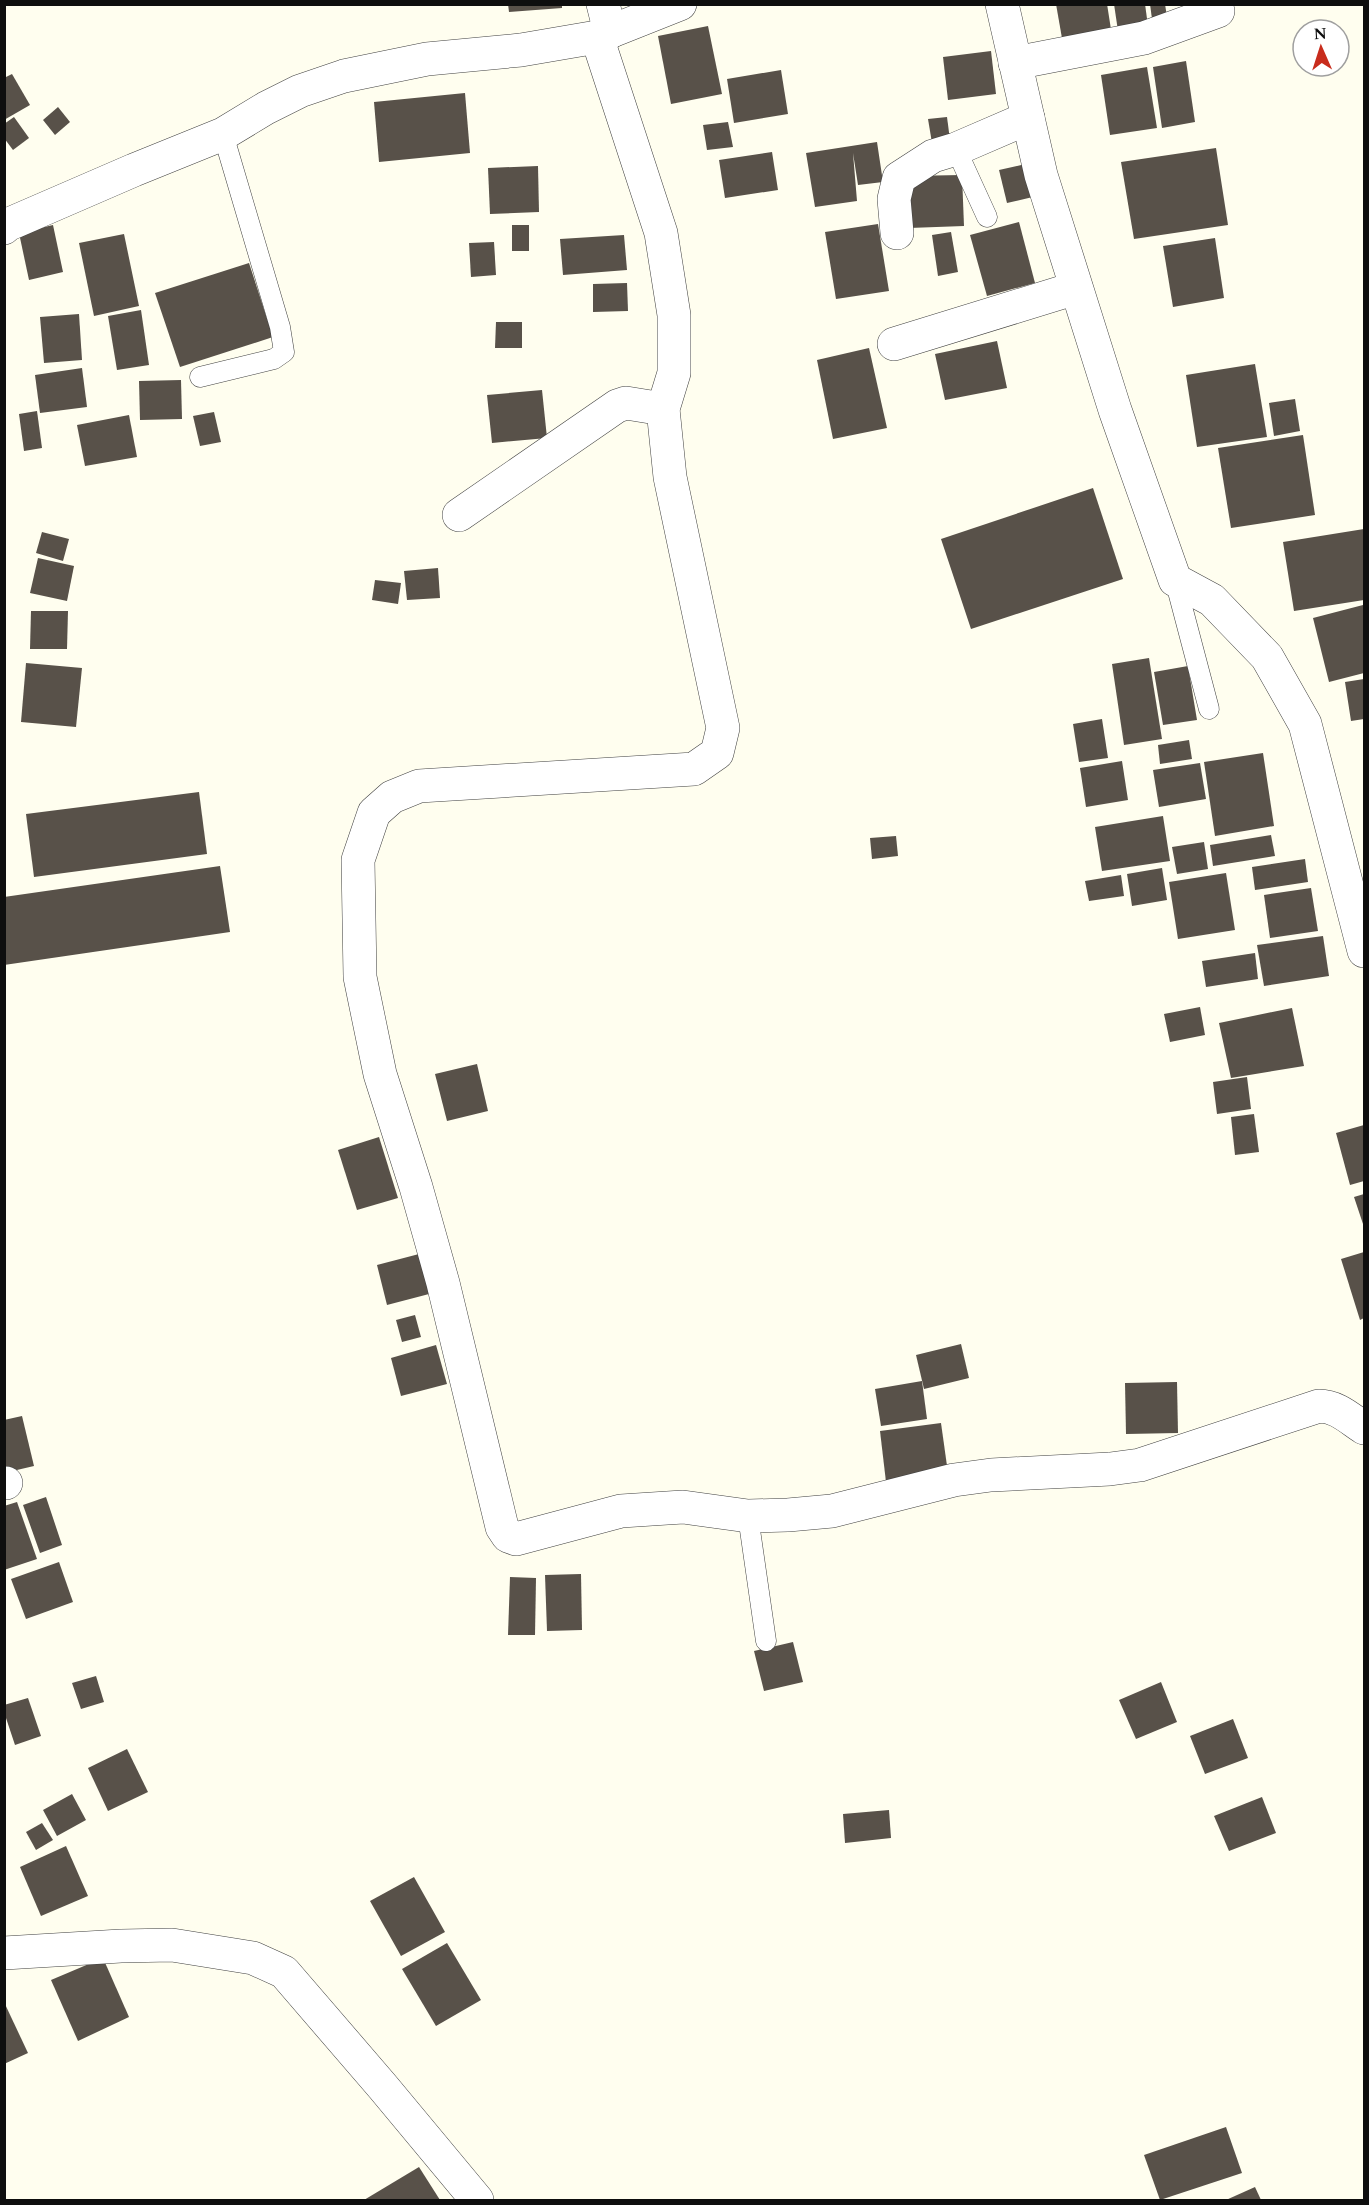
<svg xmlns="http://www.w3.org/2000/svg" width="1369" height="2205" font-family="Spectral,serif">
	<style>
		.building { fill: #585149 }
		.lines { fill: none; stroke-linecap: round; stroke-linejoin: round }
		.lane-casing { stroke: #414141; stroke-width: 21 }
		.street-casing { stroke: #414141; stroke-width: 34 }
		.lane { stroke: #fff; stroke-width: 20 }
		.street { stroke: #fff; stroke-width: 33 }
	</style>
	<rect width="100%" height="100%" fill="#fffeef"/>
	<g class="building">
		<path d="M 508,4 L 562,4 L 562,8 L 509,12 Z"/>
		<path d="M 1056,4 L 1107,4 L 1112,36 L 1063,44 Z"/>
		<path d="M 1114,4 L 1145,4 L 1148,26 L 1118,31 Z"/>
		<path d="M 1150,4 L 1165,4 L 1167,17 L 1152,19 Z"/>
		<path d="M 708,26 L 722,94 L 671,104 L 658,36 Z"/>
		<path d="M 991,51 L 996,94 L 948,100 L 943,57 Z"/>
		<path d="M 1186,61 L 1195,122 L 1162,128 L 1153,67 Z"/>
		<path d="M 1147,67 L 1157,128 L 1110,135 L 1101,75 Z"/>
		<path d="M 781,70 L 788,114 L 734,123 L 727,79 Z"/>
		<path d="M 12,74 L 30,105 L 4,120 L 4,78 Z"/>
		<path d="M 465,93 L 470,153 L 379,162 L 374,102 Z"/>
		<path d="M 58,107 L 70,122 L 55,135 L 43,120 Z"/>
		<path d="M 14,117 L 29,138 L 13,150 L 4,138 L 4,124 Z"/>
		<path d="M 947,117 L 950,140 L 932,143 L 928,119 Z"/>
		<path d="M 728,122 L 733,147 L 707,150 L 703,125 Z"/>
		<path d="M 877,142 L 883,182 L 858,185 L 853,153 L 857,201 L 815,207 L 806,153 Z"/>
		<path d="M 1216,148 L 1228,225 L 1134,239 L 1121,162 Z"/>
		<path d="M 772,152 L 778,190 L 725,198 L 719,160 Z"/>
		<path d="M 1030,163 L 1037,196 L 1007,203 L 999,170 Z"/>
		<path d="M 538,166 L 539,212 L 490,214 L 488,168 Z"/>
		<path d="M 962,175 L 964,226 L 909,228 L 907,176 Z"/>
		<path d="M 1019,222 L 1035,283 L 987,296 L 970,235 Z"/>
		<path d="M 878,224 L 889,291 L 836,299 L 825,232 Z"/>
		<path d="M 53,225 L 63,272 L 29,280 L 19,233 Z"/>
		<rect x="512" y="225" width="17" height="26"/>
		<path d="M 951,232 L 958,272 L 938,276 L 932,235 Z"/>
		<path d="M 124,234 L 139,306 L 94,316 L 79,243 Z"/>
		<path d="M 624,235 L 627,270 L 563,275 L 560,239 Z"/>
		<path d="M 1215,238 L 1224,298 L 1173,307 L 1163,246 Z"/>
		<path d="M 494,242 L 496,275 L 471,277 L 469,243 Z"/>
		<path d="M 249,263 L 273,337 L 180,367 L 155,293 Z"/>
		<path d="M 627,283 L 628,311 L 593,312 L 593,284 Z"/>
		<path d="M 141,310 L 149,365 L 117,370 L 108,316 Z"/>
		<path d="M 79,314 L 82,360 L 44,363 L 40,317 Z"/>
		<path d="M 496,322 L 522,322 L 522,348 L 495,348 Z"/>
		<path d="M 997,341 L 1007,388 L 945,400 L 935,354 Z"/>
		<path d="M 869,348 L 887,428 L 833,439 L 817,360 Z"/>
		<path d="M 1255,364 L 1267,437 L 1197,447 L 1186,375 Z"/>
		<path d="M 82,368 L 87,407 L 40,413 L 35,375 Z"/>
		<path d="M 181,380 L 182,419 L 140,420 L 139,381 Z"/>
		<path d="M 542,390 L 547,438 L 492,443 L 487,395 Z"/>
		<path d="M 1295,399 L 1300,431 L 1274,436 L 1269,403 Z"/>
		<path d="M 37,411 L 42,448 L 24,451 L 19,414 Z"/>
		<path d="M 214,412 L 221,442 L 200,446 L 193,416 Z"/>
		<path d="M 129,415 L 137,457 L 85,466 L 77,425 Z"/>
		<path d="M 1303,435 L 1315,515 L 1231,528 L 1218,448 Z"/>
		<path d="M 1093,488 L 1123,579 L 971,629 L 941,539 Z"/>
		<path d="M 1364,529 L 1364,600 L 1294,611 L 1283,542 Z"/>
		<path d="M 42,532 L 69,539 L 63,561 L 36,553 Z"/>
		<path d="M 38,558 L 74,566 L 67,601 L 30,593 Z"/>
		<path d="M 438,568 L 440,598 L 407,600 L 404,571 Z"/>
		<path d="M 375,580 L 401,583 L 398,604 L 372,600 Z"/>
		<path d="M 1363,605 L 1364,613 L 1364,673 L 1329,682 L 1313,618 Z"/>
		<path d="M 31,611 L 68,611 L 67,649 L 30,649 Z"/>
		<path d="M 1149,658 L 1162,739 L 1124,745 L 1112,664 Z"/>
		<path d="M 26,663 L 82,668 L 76,727 L 21,722 Z"/>
		<path d="M 1188,666 L 1197,720 L 1163,725 L 1154,672 Z"/>
		<path d="M 1364,679 L 1364,719 L 1351,721 L 1345,682 Z"/>
		<path d="M 1102,719 L 1108,758 L 1079,762 L 1073,724 Z"/>
		<path d="M 1189,740 L 1192,759 L 1160,764 L 1158,745 Z"/>
		<path d="M 1263,753 L 1274,826 L 1215,836 L 1204,762 Z"/>
		<path d="M 1122,761 L 1128,800 L 1086,807 L 1080,768 Z"/>
		<path d="M 1200,763 L 1206,799 L 1159,807 L 1153,770 Z"/>
		<path d="M 199,792 L 207,854 L 34,877 L 26,814 Z"/>
		<path d="M 1163,816 L 1170,861 L 1102,871 L 1095,827 Z"/>
		<path d="M 1271,835 L 1275,856 L 1213,866 L 1210,845 Z"/>
		<path d="M 896,836 L 898,856 L 872,859 L 870,838 Z"/>
		<path d="M 1204,842 L 1208,869 L 1177,874 L 1172,847 Z"/>
		<path d="M 1305,859 L 1308,882 L 1255,890 L 1252,867 Z"/>
		<path d="M 220,866 L 230,932 L 4,965 L 4,897 Z"/>
		<path d="M 1162,868 L 1167,900 L 1132,906 L 1127,874 Z"/>
		<path d="M 1226,873 L 1235,930 L 1178,939 L 1169,882 Z"/>
		<path d="M 1121,875 L 1124,896 L 1089,901 L 1085,881 Z"/>
		<path d="M 1311,888 L 1318,931 L 1270,938 L 1264,895 Z"/>
		<path d="M 1323,936 L 1329,976 L 1264,986 L 1257,945 Z"/>
		<path d="M 1255,953 L 1258,979 L 1206,987 L 1202,961 Z"/>
		<path d="M 1200,1007 L 1205,1035 L 1170,1042 L 1164,1014 Z"/>
		<path d="M 1292,1008 L 1304,1066 L 1231,1078 L 1219,1023 Z"/>
		<path d="M 477,1064 L 488,1111 L 447,1121 L 435,1074 Z"/>
		<path d="M 1247,1077 L 1251,1109 L 1217,1114 L 1213,1082 Z"/>
		<path d="M 1254,1114 L 1259,1152 L 1235,1155 L 1231,1117 Z"/>
		<path d="M 1364,1125 L 1364,1181 L 1350,1185 L 1336,1133 Z"/>
		<path d="M 379,1137 L 398,1198 L 357,1210 L 338,1150 Z"/>
		<path d="M 1364,1194 L 1364,1227 L 1354,1197 Z"/>
		<path d="M 1364,1252 L 1364,1318 L 1360,1320 L 1341,1259 Z"/>
		<path d="M 419,1254 L 429,1294 L 387,1305 L 377,1265 Z"/>
		<path d="M 415,1315 L 421,1337 L 402,1342 L 396,1320 Z"/>
		<path d="M 961,1344 L 969,1378 L 924,1389 L 916,1355 Z"/>
		<path d="M 436,1345 L 447,1384 L 401,1396 L 391,1358 Z"/>
		<path d="M 922,1381 L 927,1419 L 881,1426 L 875,1389 Z"/>
		<path d="M 1177,1382 L 1178,1433 L 1126,1434 L 1125,1383 Z"/>
		<path d="M 22,1416 L 34,1466 L 4,1473 L 4,1420 Z"/>
		<path d="M 941,1423 L 948,1473 L 886,1482 L 880,1431 Z"/>
		<path d="M 46,1497 L 62,1545 L 40,1553 L 23,1505 Z"/>
		<path d="M 17,1502 L 37,1559 L 4,1570 L 4,1506 Z"/>
		<path d="M 59,1562 L 73,1602 L 26,1619 L 11,1579 Z"/>
		<path d="M 581,1574 L 582,1630 L 547,1631 L 545,1575 Z"/>
		<path d="M 510,1577 L 536,1578 L 535,1635 L 508,1635 Z"/>
		<path d="M 793,1642 L 803,1682 L 764,1691 L 754,1651 Z"/>
		<path d="M 96,1676 L 104,1702 L 81,1709 L 72,1683 Z"/>
		<path d="M 1161,1682 L 1177,1722 L 1136,1739 L 1119,1700 Z"/>
		<path d="M 28,1698 L 41,1736 L 15,1745 L 4,1712 L 4,1705 Z"/>
		<path d="M 1233,1719 L 1248,1758 L 1205,1774 L 1190,1736 Z"/>
		<path d="M 127,1749 L 148,1792 L 108,1811 L 88,1768 Z"/>
		<path d="M 72,1794 L 86,1820 L 57,1836 L 43,1810 Z"/>
		<path d="M 1262,1797 L 1276,1833 L 1229,1851 L 1214,1816 Z"/>
		<path d="M 889,1810 L 891,1838 L 845,1843 L 843,1814 Z"/>
		<path d="M 42,1823 L 53,1840 L 36,1850 L 26,1832 Z"/>
		<path d="M 66,1846 L 88,1896 L 41,1916 L 20,1867 Z"/>
		<path d="M 414,1877 L 445,1932 L 401,1956 L 370,1901 Z"/>
		<path d="M 447,1943 L 481,2000 L 436,2026 L 402,1969 Z"/>
		<path d="M 103,1958 L 129,2017 L 78,2041 L 51,1980 Z"/>
		<path d="M 4,2002 L 28,2053 L 4,2064 Z"/>
		<path d="M 1226,2127 L 1242,2173 L 1160,2200 L 1144,2155 Z"/>
		<path d="M 419,2167 L 440,2200 L 364,2200 Z"/>
		<path d="M 1255,2187 L 1261,2200 L 1226,2200 Z"/>
	</g>
	<g class="lines">
		<g class="lane-casing">
			<g id="lane">
				<path d="M 956,149 L 987,217"/>
				<path d="M 200,377 L 274,359 L 284,352 L 280,327 L 223,134"/>
				<path d="M 1175,580 L 1209,709"/>
				<path d="M 748,1516 L 766,1641"/>
			</g>
		</g>
		<g class="street-casing">
			<g id="street">
				<path d="M 603,4 L 610,32"/>
				<path d="M 1002,4 L 1041,175 L 1115,410 L 1175,580 L 1212,600 L 1267,657 L 1305,724 L 1364,951"/>
				<path d="M 597,37 L 661,233 L 674,315 L 674,373 L 663,409 L 670,477 L 723,728 L 717,753 L 694,769 L 419,786 L 392,797 L 374,813 L 358,860 L 360,977 L 380,1074 L 416,1187 L 443,1283 L 502,1527 L 508,1536 L 516,1539 L 621,1511 L 683,1507 L 748,1516 L 788,1515 L 832,1511 L 954,1480 L 991,1475 L 1110,1469 L 1140,1465 L 1319,1406 C 1337,1406 1350,1419 1364,1428"/>
				<path d="M 1015,63 L 1144,38 L 1218,11"/>
				<path d="M 4,228 L 7,225 L 134,170 L 223,134 L 266,108 L 300,91 L 344,76 L 427,59 L 521,50 L 597,37 L 680,4"/>
				<path d="M 897,233 L 894,199 L 899,178 L 933,156 L 956,149 L 1028,118"/>
				<path d="M 894,344 L 1076,288"/>
				<path d="M 459,515 L 617,406 L 626,403 L 663,409"/>
				<path d="M 4,1483 L 6,1483"/>
				<path d="M 4,1953 L 121,1946 L 172,1945 L 253,1958 L 284,1972 L 383,2087 L 477,2200"/>
			</g>
		</g>
		<use href="#lane" class="lane"/>
		<use href="#street" class="street"/>
	</g>
	<rect width="1369" height="2205" fill="none" stroke="#0e0e0e" stroke-width="12"/>
	<g transform="translate(1321 48) rotate(357)"><circle r="28" fill="#ffffff" stroke="#9f9f9f" stroke-width="1.5"/>
	<path d="M0-4.5L10 22L0 15L-10 22Z" fill="#c82c1c"/>
	<text y="-9" font-size="16" font-weight="bold" text-anchor="middle" fill="#0e0e0e">N</text>
	</g>
</svg>
